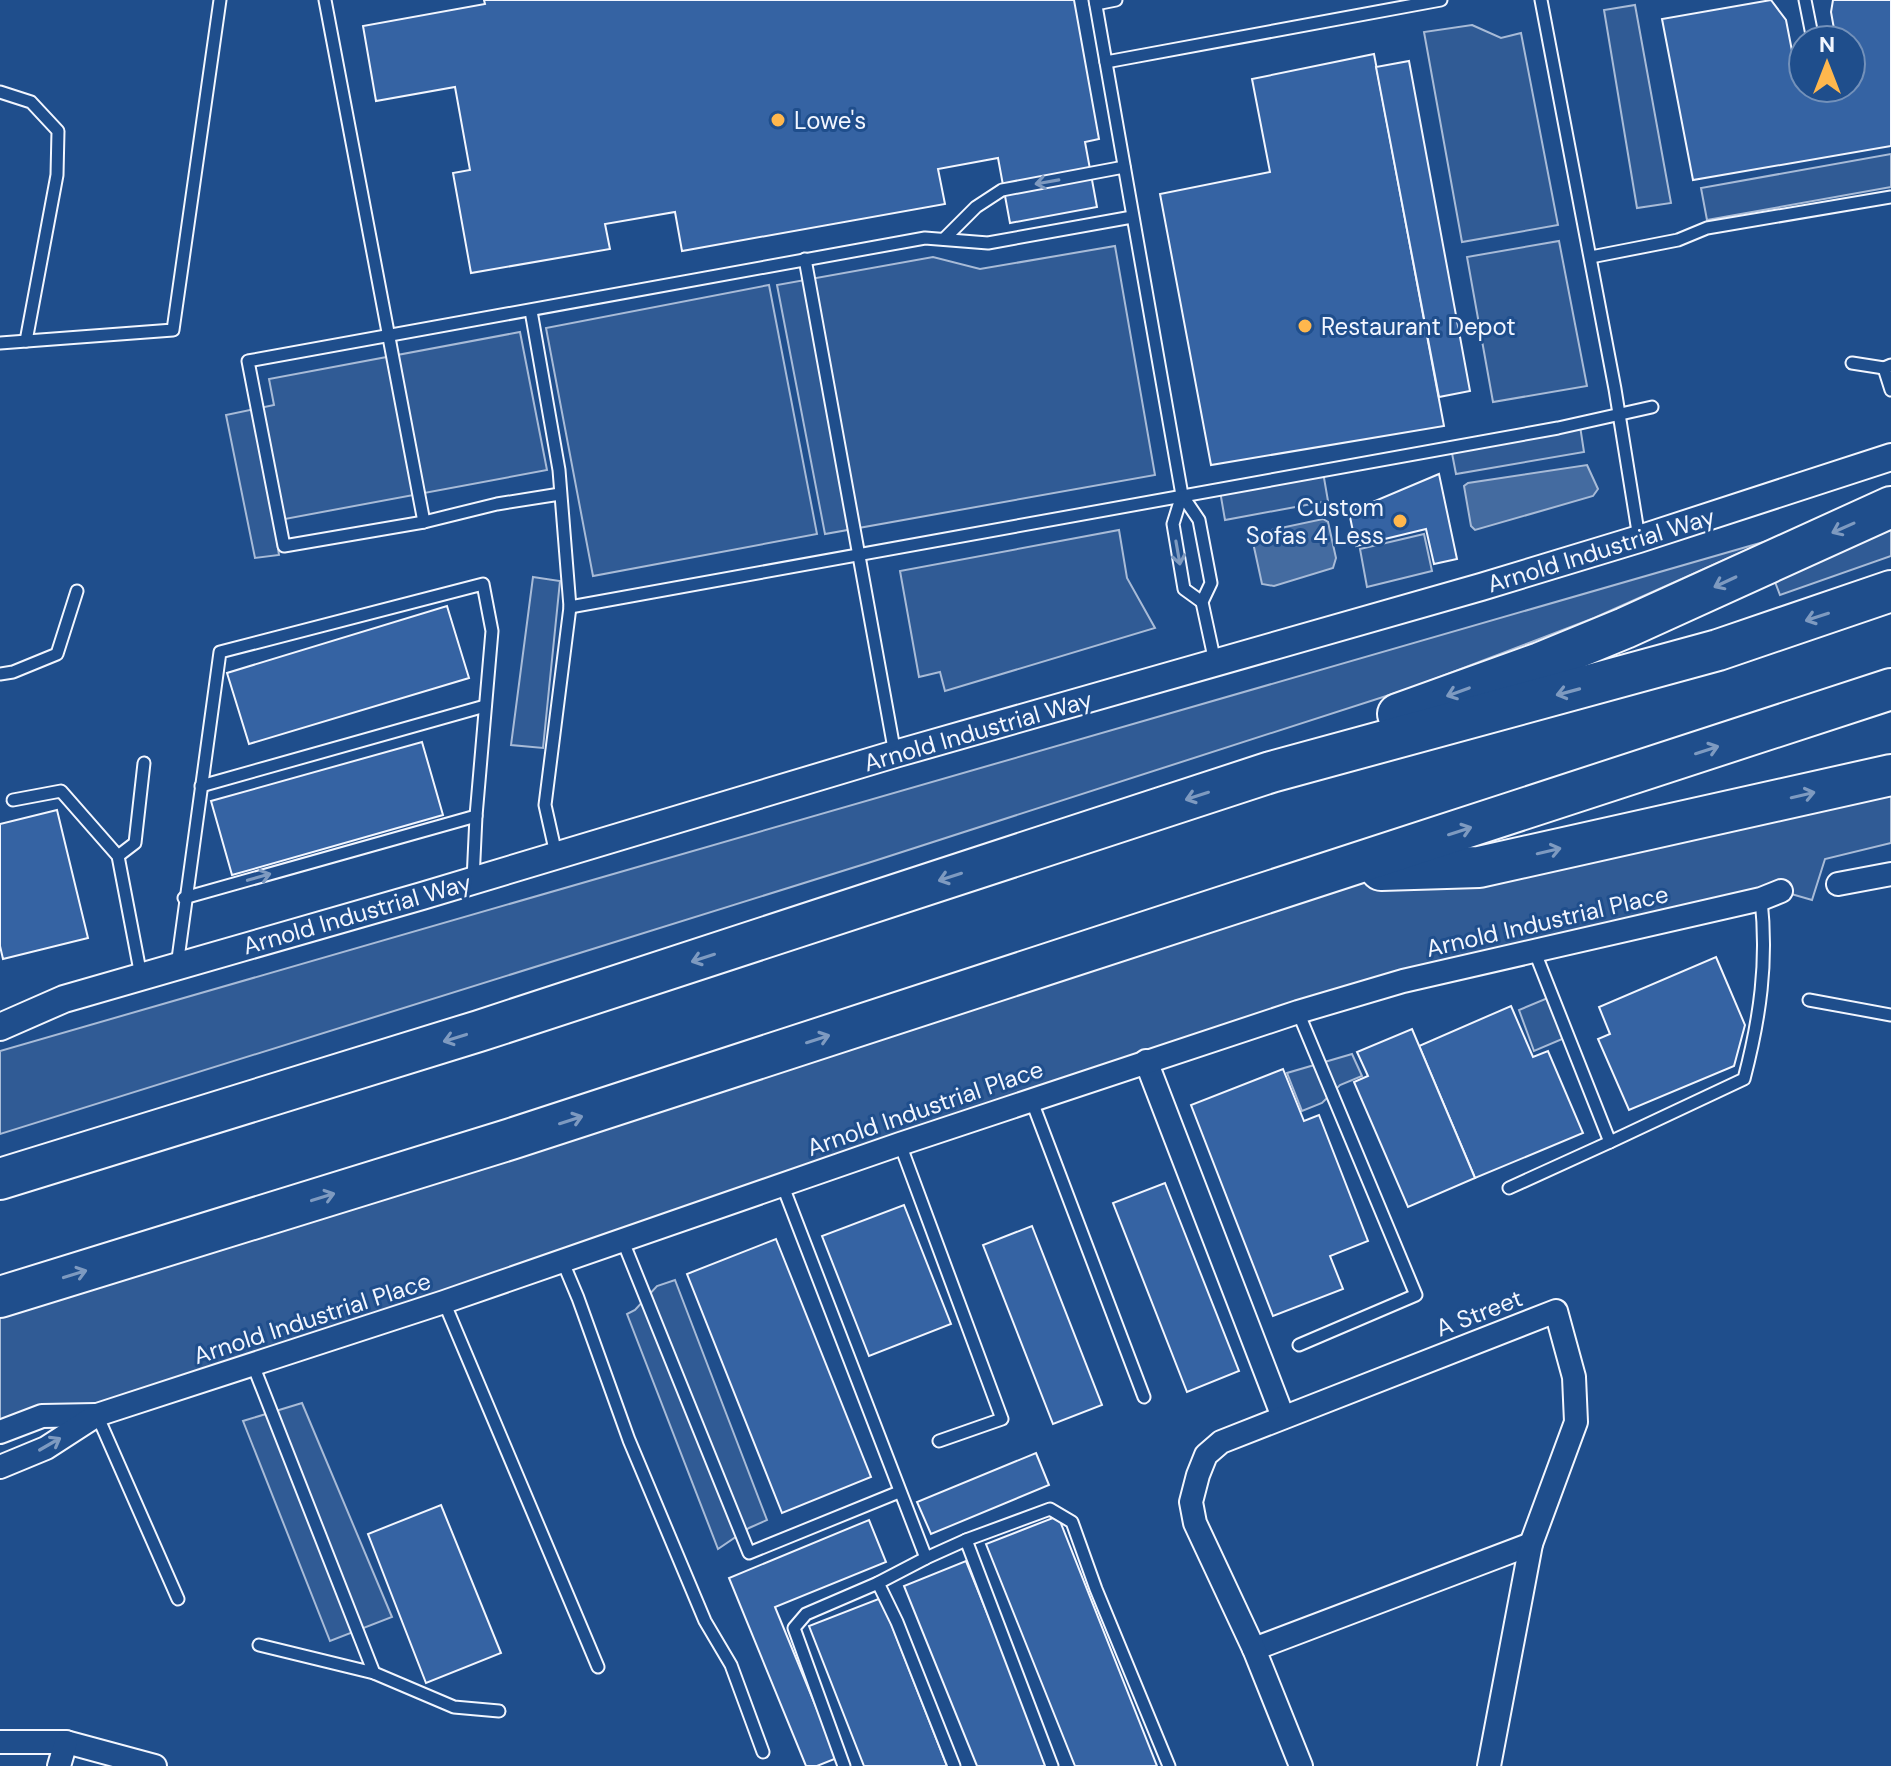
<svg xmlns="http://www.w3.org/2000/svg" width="1891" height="1766" font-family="'DM Sans',sans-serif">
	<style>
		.built { fill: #305b95; stroke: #a8bbd7; stroke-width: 2 }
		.water { fill: #446ba0; stroke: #a8bbd7; stroke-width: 2 }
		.building { fill: #3563a3; stroke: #f2f6ff; stroke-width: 2 }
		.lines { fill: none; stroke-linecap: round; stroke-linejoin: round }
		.service-casing { stroke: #f2f6ff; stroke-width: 15 }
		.minor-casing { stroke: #f2f6ff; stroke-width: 26 }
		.tertiary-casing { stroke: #f2f6ff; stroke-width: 30 }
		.motorway-casing { stroke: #f2f6ff; stroke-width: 44 }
		.service { stroke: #1f4e8c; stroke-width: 11 }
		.minor { stroke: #1f4e8c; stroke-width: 22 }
		.tertiary { stroke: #1f4e8c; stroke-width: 26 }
		.motorway { stroke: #1f4e8c; stroke-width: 40 }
		.oneway { stroke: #7e9ac0 }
		.poi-dot { fill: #ffb74d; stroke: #1f4e8c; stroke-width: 3 }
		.labels { text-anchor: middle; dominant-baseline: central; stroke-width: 6; stroke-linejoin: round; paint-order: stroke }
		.poi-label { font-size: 24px; fill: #f2f6ff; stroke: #1f4e8c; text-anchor: start }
		.street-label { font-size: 24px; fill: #f2f6ff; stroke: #1f4e8c }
	</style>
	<rect width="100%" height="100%" fill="#1f4e8c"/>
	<g class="built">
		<path d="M 1635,5 L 1671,203 L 1637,208 L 1604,10 Z"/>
		<path d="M 1472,25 L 1501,38 L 1521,33 L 1558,225 L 1462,242 L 1424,32 Z"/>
		<path d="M 1891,154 L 1891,187 L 1707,220 L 1701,188 Z"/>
		<path d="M 1559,241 L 1587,386 L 1493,402 L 1467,257 Z"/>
		<path d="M 1115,246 L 1155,475 L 825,534 L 777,285 L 933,257 L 980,269 Z"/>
		<path d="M 769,285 L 817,534 L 593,576 L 546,328 Z"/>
		<path d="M 520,332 L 547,470 L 274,521 L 279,555 L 255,558 L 226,415 L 274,405 L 269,379 Z"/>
		<path d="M 1580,426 L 1584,452 L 1456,474 L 1451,448 Z"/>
		<path d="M 1323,472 L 1328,501 L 1225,520 L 1220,491 Z"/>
		<path d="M 1891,491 L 1891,556 L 1780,595 L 1772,574 L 1800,561 L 1788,532 Z"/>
		<path d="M 1119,530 L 1127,578 L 1155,628 L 945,691 L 940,672 L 919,677 L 900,571 Z"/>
		<path d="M 1424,534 L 1432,571 L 1367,587 L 1360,549 Z"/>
		<path d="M 1767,541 L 1594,618 L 1411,688 L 868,863 L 0,1134 L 0,1051 Z"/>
		<path d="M 533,577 L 560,581 L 543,748 L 511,745 Z"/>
		<path d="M 1891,775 L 1891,843 L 1825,859 L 1812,900 L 1781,891 L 1403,981 L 253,1365 L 0,1432 L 0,1294 L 1333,872 Z"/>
		<path d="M 1550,997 L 1567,1037 L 1534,1051 L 1519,1010 Z"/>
		<path d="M 1352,1054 L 1362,1076 L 1340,1085 L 1322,1103 L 1302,1111 L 1287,1073 Z"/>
		<path d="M 675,1280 L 767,1520 L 749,1528 L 718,1549 L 627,1314 L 635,1310 L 657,1286 Z"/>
		<path d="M 302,1403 L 392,1617 L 330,1641 L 243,1421 Z"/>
	</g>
	<g class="water">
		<path d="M 1587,465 L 1598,489 L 1593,496 L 1475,530 L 1471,526 L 1464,486 L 1468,483 Z"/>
		<path d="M 1323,519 L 1328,522 L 1336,558 L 1333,568 L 1274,586 L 1262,584 L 1252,538 L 1257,533 Z"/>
	</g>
	<g class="building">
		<path d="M 484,0 L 1074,0 L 1099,139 L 1085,142 L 1097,207 L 1010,223 L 998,158 L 938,169 L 945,204 L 682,251 L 675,212 L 605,224 L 610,249 L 471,273 L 453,173 L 470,170 L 455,87 L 376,101 L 363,26 L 485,4 Z"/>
		<path d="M 1771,0 L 1786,20 L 1794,61 L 1803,59 L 1803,88 L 1851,88 L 1851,40 L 1836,40 L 1831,12 L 1833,0 L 1891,0 L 1891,146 L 1693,180 L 1662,19 Z"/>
		<path d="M 1374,54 L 1444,426 L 1211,465 L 1160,194 L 1270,172 L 1252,79 Z"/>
		<path d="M 1409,61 L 1470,391 L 1439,397 L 1376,67 Z"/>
		<path d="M 1439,474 L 1457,559 L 1434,564 L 1426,529 L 1356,546 L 1349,512 Z"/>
		<path d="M 447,606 L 469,678 L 249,744 L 227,673 Z"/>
		<path d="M 422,742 L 443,815 L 232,875 L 211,801 Z"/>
		<path d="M 57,810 L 88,938 L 3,959 L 0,946 L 0,824 Z"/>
		<path d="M 1716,957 L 1745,1025 L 1734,1066 L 1629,1110 L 1598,1039 L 1610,1034 L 1599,1007 Z"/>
		<path d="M 1511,1006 L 1533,1057 L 1548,1051 L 1583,1133 L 1475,1178 L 1419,1046 Z"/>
		<path d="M 1412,1029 L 1475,1178 L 1408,1207 L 1354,1082 L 1368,1076 L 1357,1052 Z"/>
		<path d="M 1283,1069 L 1304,1121 L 1319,1115 L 1368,1241 L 1330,1256 L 1343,1289 L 1273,1316 L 1191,1105 Z"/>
		<path d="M 1165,1183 L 1239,1371 L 1187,1392 L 1113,1203 Z"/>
		<path d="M 904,1205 L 951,1324 L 869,1356 L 822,1236 Z"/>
		<path d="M 1032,1226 L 1102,1405 L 1053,1424 L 983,1245 Z"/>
		<path d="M 776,1239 L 871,1477 L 782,1513 L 687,1274 Z"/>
		<path d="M 1036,1453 L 1049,1485 L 931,1534 L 917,1502 Z"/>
		<path d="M 441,1505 L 501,1653 L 426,1683 L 368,1534 Z"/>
		<path d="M 1058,1516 L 1157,1766 L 1075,1766 L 986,1544 Z"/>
		<path d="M 869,1520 L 886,1562 L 775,1607 L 837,1758 L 817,1766 L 806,1766 L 729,1578 Z"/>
		<path d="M 966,1561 L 1049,1766 L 977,1766 L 904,1586 Z"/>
		<path d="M 881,1598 L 947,1766 L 864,1766 L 809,1626 Z"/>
	</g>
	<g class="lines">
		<g class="service-casing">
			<g id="service">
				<path d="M 325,0 L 424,522"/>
				<path d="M 1095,0 L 1182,495 L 1199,520 L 1211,583 L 1202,602 L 1215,662"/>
				<path d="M 1541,0 L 1615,389 L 1639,538"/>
				<path d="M 1805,0 L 1813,40"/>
				<path d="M 1096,4 L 1116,0"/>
				<path d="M 1106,62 L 1441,0"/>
				<path d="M 0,92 L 31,102 L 58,131 L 57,175 L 26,341"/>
				<path d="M 944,239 L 976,207 L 1002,190 L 1124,167"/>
				<path d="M 1591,257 L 1678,240 L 1707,228 L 1891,197"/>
				<path d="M 805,259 L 895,754"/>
				<path d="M 531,311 L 559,470 L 570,607 L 545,805 L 556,854"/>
				<path d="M 0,343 L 173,330 L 220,0"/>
				<path d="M 1852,363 L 1884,368"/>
				<path d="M 1891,365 L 1884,368 L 1891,390"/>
				<path d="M 560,494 L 497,504 L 424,522 L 284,546 L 248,361 L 925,238 L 988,243 L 1132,217"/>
				<path d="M 1182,495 L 1173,524 L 1184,589 L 1202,602"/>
				<path d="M 570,607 L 1558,428 L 1652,407"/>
				<path d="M 0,674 L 13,672 L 57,654 L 77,591"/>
				<path d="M 201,786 L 485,706"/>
				<path d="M 13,800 L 61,791 L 118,856 L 141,976"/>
				<path d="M 118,856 L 135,843 L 144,763"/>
				<path d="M 184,898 L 476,816"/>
				<path d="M 177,966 L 220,652 L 483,584 L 492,631 L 476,816 L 473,880"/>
				<path d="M 1809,1000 L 1891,1015"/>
				<path d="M 1298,1012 L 1416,1295 L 1299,1345"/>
				<path d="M 1031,1099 L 1144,1397"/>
				<path d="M 1610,1142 L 1744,1079 C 1760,1018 1768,962 1761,899"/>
				<path d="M 900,1144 L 1002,1419 L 939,1441"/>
				<path d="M 782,1184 L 926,1558"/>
				<path d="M 1509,1188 L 1610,1142 L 1534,950"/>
				<path d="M 622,1239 L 749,1553 L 899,1492"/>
				<path d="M 562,1260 L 578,1298 L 629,1440 L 705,1621 L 731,1665 L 763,1752"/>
				<path d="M 444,1302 L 598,1667"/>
				<path d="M 253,1365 L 374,1673 L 454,1707 L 499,1711"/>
				<path d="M 97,1415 L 178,1599"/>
				<path d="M 966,1540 L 1050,1509 L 1072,1522 L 1096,1589 L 1169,1766"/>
				<path d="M 878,1583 L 926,1558 L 966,1540 L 1052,1766"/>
				<path d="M 259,1645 L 374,1673"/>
				<path d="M 844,1766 L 794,1628 L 806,1614 L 878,1583 L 897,1622 L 954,1766"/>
			</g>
		</g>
		<g class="minor-casing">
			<g id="minor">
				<path d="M 1838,884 L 1891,874"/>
				<path d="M 1146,1061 L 1283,1417"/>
				<path d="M 0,1432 L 42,1416 L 96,1415"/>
				<path d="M 0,1467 L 46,1448 L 97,1415 L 444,1302 L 900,1144 L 1298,1012 L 1403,981 L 1761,899 L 1781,891"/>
				<path d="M 1254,1649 L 1531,1544"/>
				<path d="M 0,1742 L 66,1742 L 155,1766"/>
				<path d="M 59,1766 L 66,1742"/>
				<path d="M 1301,1766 L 1254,1649 L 1195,1523 L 1191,1502 L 1198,1475 L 1206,1455 L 1221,1442 L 1556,1311 L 1574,1377 L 1576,1422 L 1531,1544 L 1489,1766"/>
			</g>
		</g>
		<g class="tertiary-casing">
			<path id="tertiary" d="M 0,1027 L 64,999 L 422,896 L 895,754 L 1481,587 L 1639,539 L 1891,457"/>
		</g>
		<g class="motorway-casing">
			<g id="motorway">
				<path d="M 1398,714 L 1540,663 L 1625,628 L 1891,507"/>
				<path d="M 1381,870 L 1479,867 L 1891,775"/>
				<path d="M 0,1179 L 479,1031 L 1271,772 L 1718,650 L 1891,591"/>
				<path d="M 0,1297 L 511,1139 L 1891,689"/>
			</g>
		</g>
		<use href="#service" class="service"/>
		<use href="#minor" class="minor"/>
		<use href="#tertiary" class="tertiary"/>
		<use href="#motorway" class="motorway"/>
	</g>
	<defs><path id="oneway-shaft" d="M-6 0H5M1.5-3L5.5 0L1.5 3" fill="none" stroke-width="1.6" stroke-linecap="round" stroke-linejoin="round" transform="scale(2)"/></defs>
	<g class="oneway">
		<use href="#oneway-shaft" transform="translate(1047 182) rotate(170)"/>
		<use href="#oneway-shaft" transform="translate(1843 528) rotate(156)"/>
		<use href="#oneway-shaft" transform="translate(1178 553) rotate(80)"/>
		<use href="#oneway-shaft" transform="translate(1725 582) rotate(155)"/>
		<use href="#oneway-shaft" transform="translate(1817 617) rotate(162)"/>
		<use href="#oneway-shaft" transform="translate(1458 692) rotate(160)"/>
		<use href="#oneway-shaft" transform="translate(1568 692) rotate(165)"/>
		<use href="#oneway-shaft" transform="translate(1707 750) rotate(-18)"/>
		<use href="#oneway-shaft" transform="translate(1803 795) rotate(-13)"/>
		<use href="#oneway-shaft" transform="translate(1197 796) rotate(162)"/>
		<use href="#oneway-shaft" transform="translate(1460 831) rotate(-18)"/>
		<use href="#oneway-shaft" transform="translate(1549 851) rotate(-13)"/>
		<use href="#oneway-shaft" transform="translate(259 877) rotate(-16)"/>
		<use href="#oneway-shaft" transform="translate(950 877) rotate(162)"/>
		<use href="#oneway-shaft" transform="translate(703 958) rotate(162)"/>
		<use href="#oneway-shaft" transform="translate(455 1038) rotate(163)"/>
		<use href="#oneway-shaft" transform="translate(818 1039) rotate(-18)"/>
		<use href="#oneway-shaft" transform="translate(571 1120) rotate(-18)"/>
		<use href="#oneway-shaft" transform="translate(323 1197) rotate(-17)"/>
		<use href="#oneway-shaft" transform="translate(75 1274) rotate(-17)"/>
		<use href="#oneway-shaft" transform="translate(50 1444) rotate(-30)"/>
	</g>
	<g class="poi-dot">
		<circle cx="778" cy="120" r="8"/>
		<circle cx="1305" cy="326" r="8"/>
		<circle cx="1400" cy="521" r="8"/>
	</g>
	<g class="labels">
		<g class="poi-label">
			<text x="794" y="120">Lowe's</text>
			<text x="1321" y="326">Restaurant Depot</text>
			<text x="1384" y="507" text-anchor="end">Custom<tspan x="1384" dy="28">Sofas 4 Less</tspan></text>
		</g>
		<g class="street-label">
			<text transform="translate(1601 550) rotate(-17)">Arnold Industrial Way</text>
			<text transform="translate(978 731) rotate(-16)">Arnold Industrial Way</text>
			<text transform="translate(357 914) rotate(-16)">Arnold Industrial Way</text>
			<text transform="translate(1547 921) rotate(-13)">Arnold Industrial Place</text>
			<text transform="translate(925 1108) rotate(-19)">Arnold Industrial Place</text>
			<text transform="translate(1479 1313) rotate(-21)">A Street</text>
			<text transform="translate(312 1318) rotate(-18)">Arnold Industrial Place</text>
		</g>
	</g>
	<g transform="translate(1827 64)"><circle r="38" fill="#1f4e8c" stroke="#7391ba" stroke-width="2"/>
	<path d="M0-6L14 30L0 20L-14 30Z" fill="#ffb74d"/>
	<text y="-12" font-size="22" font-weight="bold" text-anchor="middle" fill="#f2f6ff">N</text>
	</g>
</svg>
